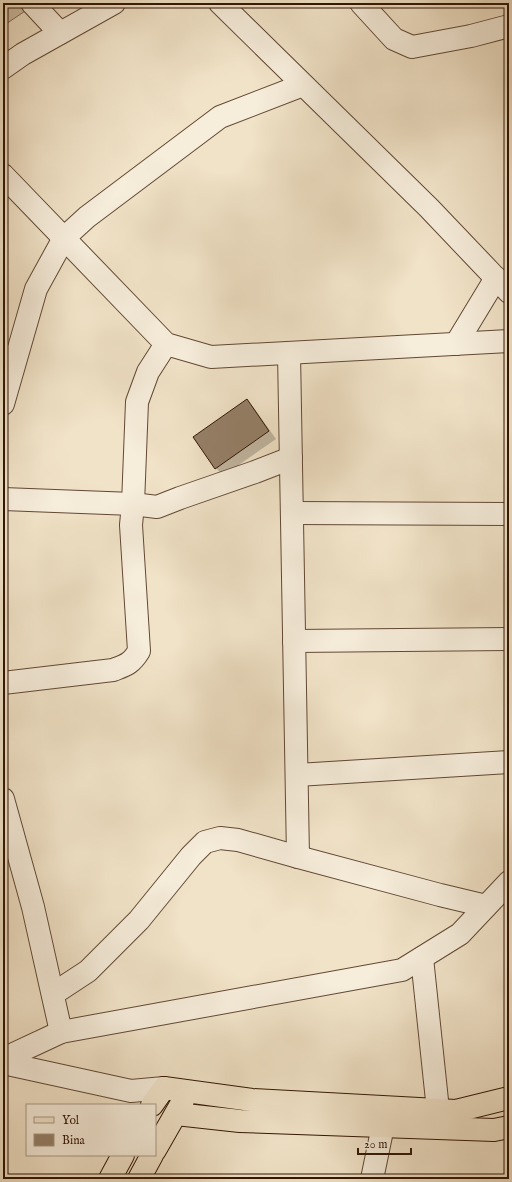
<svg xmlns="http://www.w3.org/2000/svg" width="512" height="1182" font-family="'IM FELL English',serif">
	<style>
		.green { fill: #d0c0a7; stroke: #806a55 }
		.shadow { fill: #0003 }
		.building { fill: #958069; stroke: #311503 }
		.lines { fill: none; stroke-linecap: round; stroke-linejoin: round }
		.minor-casing { stroke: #614834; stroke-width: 24 }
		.major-casing { stroke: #311503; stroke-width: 24 }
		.minor { stroke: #f6eddb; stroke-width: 22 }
		.major { stroke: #f1e3c8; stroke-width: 22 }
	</style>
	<rect width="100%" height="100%" fill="#f1e3c8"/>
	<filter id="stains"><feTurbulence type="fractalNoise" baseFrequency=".005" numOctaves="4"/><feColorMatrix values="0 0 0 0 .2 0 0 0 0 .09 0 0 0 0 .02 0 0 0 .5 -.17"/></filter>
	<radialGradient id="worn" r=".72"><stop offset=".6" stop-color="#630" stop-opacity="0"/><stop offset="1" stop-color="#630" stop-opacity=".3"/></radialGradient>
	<path class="green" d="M 3,3 L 30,3 L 34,5 L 3,26 Z"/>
	<path class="shadow" d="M 247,401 L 254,408 L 276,439 L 223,476 L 216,468 Z"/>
	<path class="building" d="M 247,399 L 269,431 L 215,469 L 193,437 Z"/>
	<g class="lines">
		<g class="minor-casing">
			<g id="minor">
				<path d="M 32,3 L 60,33"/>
				<path d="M 220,3 L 429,208 L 509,292"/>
				<path d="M 361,3 L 394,39 L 412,47 L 471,36 L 509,26"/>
				<path d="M 3,68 L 23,54 L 114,3"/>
				<path d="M 3,175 L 166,344 L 211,357 L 509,341"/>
				<path d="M 456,344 L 496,278"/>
				<path d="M 289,353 L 298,857"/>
				<path d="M 3,404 L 36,289 L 64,238 L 87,217 L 220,117 L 303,85"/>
				<path d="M 3,499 L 133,504 L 157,507 L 180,498 L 255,472 L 291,458"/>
				<path d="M 292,513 L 509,514"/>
				<path d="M 294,641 L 509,639"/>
				<path d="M 3,683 L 113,670 C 126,665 131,664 139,651 L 131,525 L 133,504 L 137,402 L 148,372 L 166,344"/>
				<path d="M 297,775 L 509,762"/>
				<path d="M 3,799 L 33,907 L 61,1032"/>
				<path d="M 422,958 L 438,1110"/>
				<path d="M 53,994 L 88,971 L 139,920 L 191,856 L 205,842 L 220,838 L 238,840 L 298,857 L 440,895 L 486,906"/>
				<path d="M 3,1059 L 61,1032 L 402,970 L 460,934 L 509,882"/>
				<path d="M 3,1063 L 131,1091 L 164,1088"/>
				<path d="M 372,1179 L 383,1126 L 391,1109"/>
			</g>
		</g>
		<g class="major-casing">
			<g id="major">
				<path d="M 152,1105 L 164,1088 L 252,1100 L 456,1111 L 509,1098"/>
				<path d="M 176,1114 L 240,1121 L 494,1130 L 509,1127"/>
				<path d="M 155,1150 L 183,1101"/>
				<path d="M 110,1179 L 123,1155"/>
				<path d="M 139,1179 L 152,1155"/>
			</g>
		</g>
		<use href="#minor" class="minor"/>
		<use href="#major" class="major"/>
	</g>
	<rect width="512" height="1182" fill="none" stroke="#f1e3c8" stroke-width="16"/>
	<rect x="4" y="4" width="504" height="1174" fill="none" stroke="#311503" stroke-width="2"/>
	<rect x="8" y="8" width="496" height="1166" fill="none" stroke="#311503"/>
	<rect x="26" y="1104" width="130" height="52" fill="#f6eddb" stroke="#a79785"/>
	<rect x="34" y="1117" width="20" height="6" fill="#f1e3c8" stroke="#a79785"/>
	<text x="62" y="1124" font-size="12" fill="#311503">Yol</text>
	<rect x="34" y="1134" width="20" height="12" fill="#958069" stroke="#a79785"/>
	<text x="62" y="1144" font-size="12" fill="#311503">Bina</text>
	<path d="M358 1148v6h53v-6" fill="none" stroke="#311503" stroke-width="2"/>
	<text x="364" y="1148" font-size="12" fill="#311503" stroke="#f6eddb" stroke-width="3" paint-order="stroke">20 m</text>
	<rect width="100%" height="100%" filter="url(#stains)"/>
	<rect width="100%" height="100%" fill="url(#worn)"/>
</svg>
